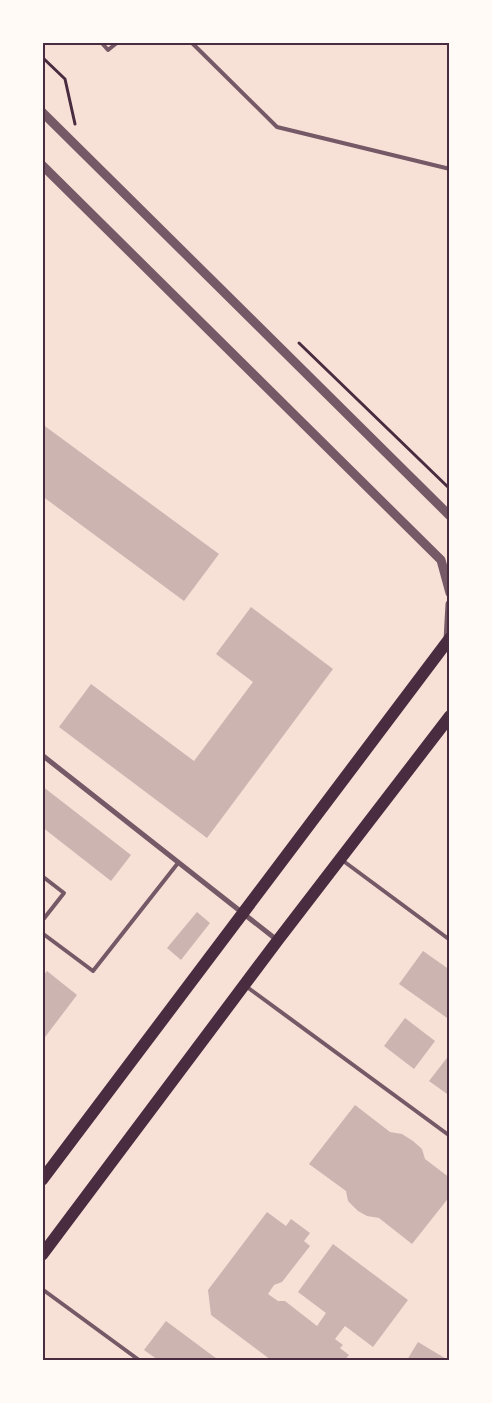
<svg xmlns="http://www.w3.org/2000/svg" width="492" height="1403" font-family="Montserrat,sans-serif">
	<style>
		.building { fill: #ccb4b1 }
		.lines { fill: none; stroke-linecap: round; stroke-linejoin: round }
		.path { stroke: #4a2c40; stroke-width: 3 }
		.service { stroke: #755966; stroke-width: 4 }
		.minor { stroke: #755966; stroke-width: 5 }
		.tertiary { stroke: #755966; stroke-width: 9 }
		.primary { stroke: #4a2c40; stroke-width: 12 }
		.neatline { fill: none; stroke: #4a2c40; stroke-width: 2 }
	</style>
	<rect width="100%" height="100%" fill="#f7e1d7"/>
	<g class="building">
		<path d="M 42,424 L 219,554 L 184,601 L 42,496 Z"/>
		<path d="M 251,607 L 333,669 L 207,838 L 59,727 L 91,684 L 194,761 L 253,682 L 216,654 Z"/>
		<path d="M 42,786 L 131,855 L 111,881 L 42,827 Z"/>
		<path d="M 197,912 L 210,923 L 181,960 L 167,948 Z"/>
		<path d="M 423,951 L 450,970 L 450,1020 L 399,984 Z"/>
		<path d="M 47,971 L 77,995 L 42,1041 L 42,977 Z"/>
		<path d="M 405,1018 L 435,1041 L 414,1069 L 384,1046 Z"/>
		<path d="M 450,1054 L 450,1096 L 429,1081 Z"/>
		<path d="M 355,1105 L 390,1132 L 402,1134 L 413,1141 L 422,1149 L 425,1159 L 450,1178 L 450,1196 L 412,1244 L 379,1218 L 367,1216 L 358,1211 L 348,1201 L 346,1191 L 309,1164 Z"/>
		<path d="M 267,1212 L 286,1226 L 291,1219 L 310,1233 L 304,1241 L 310,1246 L 282,1282 L 274,1285 L 268,1294 L 278,1301 L 285,1301 L 317,1326 L 326,1313 L 298,1292 L 333,1244 L 408,1300 L 373,1347 L 345,1326 L 335,1339 L 343,1345 L 340,1348 L 349,1355 L 345,1360 L 271,1360 L 211,1315 L 208,1290 Z"/>
		<path d="M 166,1321 L 213,1356 L 219,1360 L 158,1360 L 144,1350 Z"/>
		<path d="M 418,1342 L 448,1360 L 407,1360 Z"/>
	</g>
	<g class="lines">
		<g class="path">
			<path d="M 42,57 L 65,79 L 75,124"/>
			<path d="M 299,343 L 450,489"/>
		</g>
		<g class="service">
			<path d="M 101,42 L 108,50 L 118,42"/>
			<path d="M 191,42 L 277,127 L 450,169"/>
			<path d="M 342,860 L 450,940"/>
			<path d="M 42,876 L 64,893 L 42,921"/>
			<path d="M 42,933 L 93,971 L 178,863"/>
			<path d="M 247,987 L 450,1136"/>
			<path d="M 42,1289 L 139,1360"/>
		</g>
		<path class="minor" d="M 42,755 L 277,940"/>
		<g class="tertiary">
			<path d="M 42,112 L 450,516"/>
			<path d="M 42,165 L 441,560 L 450,593"/>
			<path d="M 448,640 L 450,604"/>
		</g>
		<g class="primary">
			<path d="M 42,1180 L 450,638"/>
			<path d="M 42,1255 L 278,940 L 450,716"/>
		</g>
	</g>
	<rect width="492" height="1403" fill="none" stroke="#fffaf5" stroke-width="88"/>
	<rect x="44" y="44" width="404" height="1315" class="neatline"/>
</svg>
